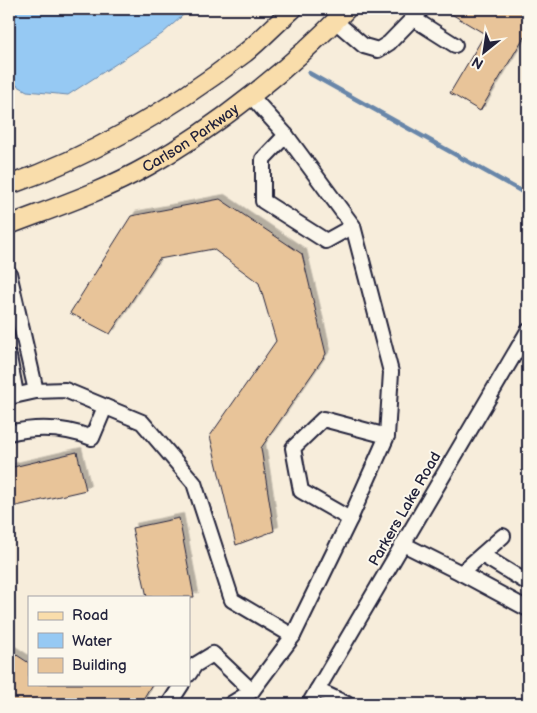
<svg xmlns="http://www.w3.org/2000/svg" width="537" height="713" font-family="'Balsamiq Sans',sans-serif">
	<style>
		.water { fill: #96c9f3; stroke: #6886a9 }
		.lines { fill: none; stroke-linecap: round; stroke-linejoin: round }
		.stream { stroke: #6886a9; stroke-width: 4.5 }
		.building { fill: #e8c499; stroke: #22223b; filter: url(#shadow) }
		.minor-casing { stroke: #22223b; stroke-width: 18 }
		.major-casing { stroke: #22223b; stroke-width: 21 }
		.minor { stroke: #fbf7ec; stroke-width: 14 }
		.major { stroke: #f9ddab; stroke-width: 18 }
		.labels { text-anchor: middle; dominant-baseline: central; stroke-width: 4; stroke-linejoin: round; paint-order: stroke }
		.street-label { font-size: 15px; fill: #22223b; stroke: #fbf7ec }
	</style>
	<defs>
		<filter id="shadow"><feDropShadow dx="4.5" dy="-4.5" stdDeviation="0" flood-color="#0004"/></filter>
	</defs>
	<rect width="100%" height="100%" fill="#f7eddb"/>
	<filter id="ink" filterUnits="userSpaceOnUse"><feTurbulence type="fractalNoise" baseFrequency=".02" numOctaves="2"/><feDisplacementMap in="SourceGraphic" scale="10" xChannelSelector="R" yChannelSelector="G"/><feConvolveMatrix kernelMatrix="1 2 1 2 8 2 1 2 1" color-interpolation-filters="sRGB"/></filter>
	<g filter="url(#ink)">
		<path class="water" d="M 9,9 L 190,9 L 162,34 L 68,95 L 27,91 L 9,81 Z"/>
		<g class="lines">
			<path class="stream" d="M 309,73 L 528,195"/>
		</g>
		<g class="building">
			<path d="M 443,9 L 528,9 L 528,39 L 524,37 L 480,111 L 450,93 L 485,34 Z"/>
			<path d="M 220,199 L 302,254 L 326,354 L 261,448 L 274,531 L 236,545 L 210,436 L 276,341 L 259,283 L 213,249 L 159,259 L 110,334 L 70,313 L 131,216 Z"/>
			<path d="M 77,452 L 86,490 L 12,507 L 9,492 L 9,468 Z"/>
			<path d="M 179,518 L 194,597 L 147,597 L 132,528 Z"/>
			<path d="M 9,650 L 29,663 L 29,684 L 152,684 L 142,701 L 124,704 L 12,704 L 9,702 Z"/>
		</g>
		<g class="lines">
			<g class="minor-casing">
				<g id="minor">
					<path d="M 414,19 L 455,45"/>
					<path d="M 335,21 L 364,46 L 378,50 L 389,43 L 422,9"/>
					<path d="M 286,135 L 263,159 L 263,201 L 326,241 L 353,226"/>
					<path d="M 9,273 L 36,391"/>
					<path d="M 9,357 L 16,394"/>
					<path d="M 9,397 L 36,391 L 65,390 L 142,422 L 194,483 L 232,600 L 293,636"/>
					<path d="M 9,433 C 38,426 64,427 92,438 L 105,407"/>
					<path d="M 350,519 L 301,491 L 293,448 L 323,419 L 387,436"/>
					<path d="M 403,544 L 461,573 L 503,536"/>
					<path d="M 482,555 L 528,583"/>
					<path d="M 461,573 L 528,609"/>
					<path d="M 189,674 L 195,665 L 213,654 L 252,691"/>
					<path d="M 317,690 L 347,704"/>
					<path d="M 169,704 L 182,684"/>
					<path d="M 231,704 L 252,691 L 293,636 L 350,519 L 387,436 L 391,372 L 353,226 L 286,135 L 251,96"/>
					<path d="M 309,704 L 528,331"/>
				</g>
			</g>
			<g class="major-casing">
				<g id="major">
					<path d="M 9,185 C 95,155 173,108 245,53 C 261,40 277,23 293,9"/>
					<path id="s1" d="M 9,225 C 56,207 104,191 148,166 C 217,127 293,66 347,9"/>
				</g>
			</g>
			<use href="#minor" class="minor"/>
			<use href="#major" class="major"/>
		</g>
	</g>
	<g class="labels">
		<g class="street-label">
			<text stroke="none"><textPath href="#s1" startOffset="202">Carlson Parkway</textPath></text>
			<text transform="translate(405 509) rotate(-60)">Parkers Lake Road</text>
		</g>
	</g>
	<rect width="537" height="713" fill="none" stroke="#fbf7ec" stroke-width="30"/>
	<rect x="15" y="15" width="507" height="683" fill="none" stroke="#22223b" stroke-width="2" filter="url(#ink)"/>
	<rect x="28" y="596" width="162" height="90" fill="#fbf7ec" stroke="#a4a2a5"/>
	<rect x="38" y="612" width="25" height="8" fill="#f9ddab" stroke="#a4a2a5"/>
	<text x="72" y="620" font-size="15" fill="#22223b">Road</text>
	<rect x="38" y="633" width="25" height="15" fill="#96c9f3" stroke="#a4a2a5"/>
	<text x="72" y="646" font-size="15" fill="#22223b">Water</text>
	<rect x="38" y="658" width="25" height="15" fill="#e8c499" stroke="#a4a2a5"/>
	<text x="72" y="670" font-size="15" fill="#22223b">Building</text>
	<g transform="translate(484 52) rotate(210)" stroke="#fbf7ec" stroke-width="4" paint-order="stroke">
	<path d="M0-4L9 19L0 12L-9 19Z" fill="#22223b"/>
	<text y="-8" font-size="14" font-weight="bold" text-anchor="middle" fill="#22223b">N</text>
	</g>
</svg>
